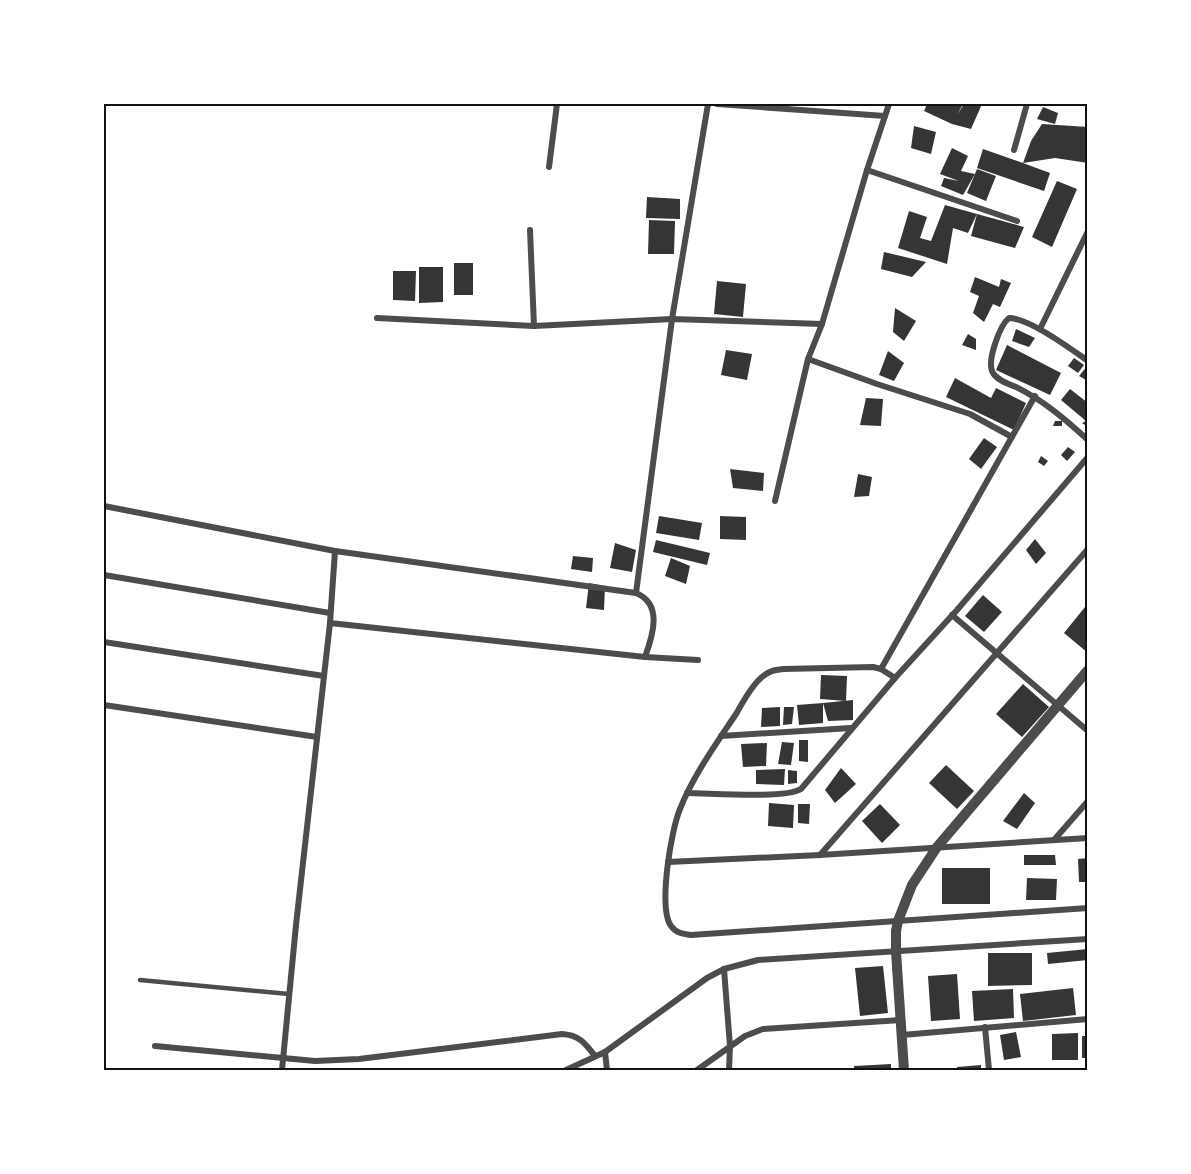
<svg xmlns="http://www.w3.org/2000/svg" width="1191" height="1174" font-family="'Golos Text',sans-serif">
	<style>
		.building { fill: #353535 }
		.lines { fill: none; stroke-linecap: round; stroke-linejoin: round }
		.service { stroke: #4c4c4c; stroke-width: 4.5 }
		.minor { stroke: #4c4c4c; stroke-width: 6 }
		.tertiary { stroke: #4c4c4c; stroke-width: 10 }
		.neatline { fill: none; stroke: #111; stroke-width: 2 }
	</style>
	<rect width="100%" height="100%" fill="#fff"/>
	<g class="building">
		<path d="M 927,104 L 963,104 L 957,115 L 964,104 L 982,104 L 971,129 L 952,124 L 924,111 Z"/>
		<path d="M 1043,107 L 1058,113 L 1055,124 L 1037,119 Z"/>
		<path d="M 1042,124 L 1088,127 L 1088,163 L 1055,158 L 1023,163 L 1050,173 L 1044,191 L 977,168 L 983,149 L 1023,163 L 1031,141 Z"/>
		<path d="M 914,126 L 936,132 L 931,154 L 911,148 Z"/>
		<path d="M 952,148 L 968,156 L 961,171 L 975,174 L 963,195 L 941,186 L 944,178 L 959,181 L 940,174 Z"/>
		<path d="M 977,169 L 996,176 L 986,201 L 967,193 Z"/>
		<path d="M 1057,181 L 1077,189 L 1052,247 L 1032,237 Z"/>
		<path d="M 647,197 L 680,199 L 680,219 L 646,218 Z"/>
		<path d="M 945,205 L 977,214 L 1024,227 L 1015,248 L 971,236 L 977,214 L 968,233 L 953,228 L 947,264 L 898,248 L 909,211 L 927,217 L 920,238 L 931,241 Z"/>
		<path d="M 649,220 L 675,221 L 674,254 L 648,254 Z"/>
		<path d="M 884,252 L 926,262 L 912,277 L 881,269 Z"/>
		<rect x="454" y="263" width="19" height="32"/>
		<path d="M 419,267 L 443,267 L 443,302 L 419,303 Z"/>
		<path d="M 393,271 L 416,271 L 415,301 L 393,300 Z"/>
		<path d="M 975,277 L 999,287 L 1001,279 L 1011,283 L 1000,307 L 993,304 L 984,322 L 973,313 L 979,296 L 970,292 Z"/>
		<path d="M 717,281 L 746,284 L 743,317 L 714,314 Z"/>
		<path d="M 895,308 L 916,321 L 904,341 L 893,332 Z"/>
		<path d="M 1016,329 L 1035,338 L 1029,347 L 1012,341 Z"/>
		<path d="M 968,334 L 976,339 L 976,350 L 962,345 Z"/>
		<path d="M 1007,345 L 1061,373 L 1050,395 L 996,370 Z"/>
		<path d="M 726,350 L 752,354 L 747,380 L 721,375 Z"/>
		<path d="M 888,351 L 904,363 L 894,381 L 879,375 Z"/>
		<path d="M 1074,358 L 1084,365 L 1078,373 L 1068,366 Z"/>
		<path d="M 1088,365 L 1088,381 L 1079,376 Z"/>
		<path d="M 955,378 L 991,398 L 996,388 L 1026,403 L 1014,430 L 946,397 Z"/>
		<path d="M 1070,389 L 1088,403 L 1088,427 L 1082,423 L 1086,421 L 1061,400 Z"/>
		<path d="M 866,398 L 883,399 L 881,426 L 860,425 Z"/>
		<path d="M 1055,421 L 1062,421 L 1062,426 L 1053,426 Z"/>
		<path d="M 984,438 L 997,447 L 981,469 L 969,459 Z"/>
		<path d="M 1068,447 L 1075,452 L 1067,461 L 1061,455 Z"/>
		<path d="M 1041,456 L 1048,461 L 1044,466 L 1038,462 Z"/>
		<path d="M 730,469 L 764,473 L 763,491 L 733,488 Z"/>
		<path d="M 858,474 L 872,477 L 869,496 L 854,497 Z"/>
		<path d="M 659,516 L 702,523 L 699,540 L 656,533 Z"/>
		<path d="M 720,516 L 746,517 L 746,540 L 720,539 Z"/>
		<path d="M 1035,539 L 1046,553 L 1036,564 L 1026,550 Z"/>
		<path d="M 656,540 L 710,553 L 707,565 L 653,552 Z"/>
		<path d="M 615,543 L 636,550 L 632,572 L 610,568 Z"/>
		<path d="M 573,556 L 593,558 L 592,572 L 571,569 Z"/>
		<path d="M 671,558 L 690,566 L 686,584 L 665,576 Z"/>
		<path d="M 589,583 L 605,586 L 604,610 L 586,608 Z"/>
		<path d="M 983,595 L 1002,612 L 984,632 L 965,616 Z"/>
		<path d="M 1085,607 L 1088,610 L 1088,653 L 1064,633 Z"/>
		<path d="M 821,675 L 847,676 L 846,701 L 820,699 Z"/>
		<path d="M 1023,684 L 1049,707 L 1022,737 L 996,714 Z"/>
		<path d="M 853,700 L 853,720 L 828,721 L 823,703 Z"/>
		<path d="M 823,703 L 823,723 L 799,725 L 797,705 Z"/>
		<path d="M 780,707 L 780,726 L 761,727 L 762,708 Z"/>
		<path d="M 784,707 L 794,707 L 792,724 L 783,725 Z"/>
		<path d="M 799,740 L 808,740 L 808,762 L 799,761 Z"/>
		<path d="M 782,742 L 794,743 L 791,765 L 778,764 Z"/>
		<path d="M 767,743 L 766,766 L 743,767 L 741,744 Z"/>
		<path d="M 946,765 L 974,791 L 957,809 L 929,783 Z"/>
		<path d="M 841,768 L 856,784 L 835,803 L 825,790 Z"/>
		<path d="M 785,769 L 784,785 L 756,784 L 756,770 Z"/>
		<path d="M 788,770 L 797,771 L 797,783 L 788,784 Z"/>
		<path d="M 1024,793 L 1035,803 L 1017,829 L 1003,821 Z"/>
		<path d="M 769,803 L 794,805 L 793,828 L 768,826 Z"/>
		<path d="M 798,804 L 810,804 L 809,824 L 798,823 Z"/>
		<path d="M 880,804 L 900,825 L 882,843 L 862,821 Z"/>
		<path d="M 1024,855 L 1055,855 L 1056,865 L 1024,865 Z"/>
		<path d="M 1088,858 L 1088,882 L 1079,882 L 1078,859 Z"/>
		<rect x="942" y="868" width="48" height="36"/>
		<path d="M 1027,878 L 1057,879 L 1056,900 L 1026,900 Z"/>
		<path d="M 1088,949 L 1088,960 L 1048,964 L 1047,953 Z"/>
		<path d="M 988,953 L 1032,953 L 1032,985 L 988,986 Z"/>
		<path d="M 883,966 L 888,1013 L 860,1016 L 855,968 Z"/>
		<path d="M 957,974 L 960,1019 L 931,1021 L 928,976 Z"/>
		<path d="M 1073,988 L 1076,1015 L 1023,1021 L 1020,994 Z"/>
		<path d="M 1013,989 L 1014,1018 L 974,1021 L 972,991 Z"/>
		<path d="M 1016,1032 L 1021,1057 L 1004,1060 L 1000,1035 Z"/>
		<path d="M 1078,1033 L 1078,1060 L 1052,1060 L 1052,1034 Z"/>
		<rect x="1082" y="1036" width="6" height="22"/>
		<path d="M 891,1064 L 891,1070 L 854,1070 L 854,1066 Z"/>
		<path d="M 981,1065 L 981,1070 L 957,1070 L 957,1067 Z"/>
	</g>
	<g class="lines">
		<path class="service" d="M 140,980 L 289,994"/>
		<g class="minor">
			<path d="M 717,104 L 885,116"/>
			<path d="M 1014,150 L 1027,104"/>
			<path d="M 549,167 L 557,104"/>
			<path d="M 867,170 L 1017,221"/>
			<path d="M 530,230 L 534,326"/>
			<path d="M 377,318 L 534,326 L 672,319 L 822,324"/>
			<path d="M 1040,329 L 1088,231"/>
			<path d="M 808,359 L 877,384 L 970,414 L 1012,437"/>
			<path d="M 1088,361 C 1071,349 1029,318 1009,318 C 1000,325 986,362 993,373 C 997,380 1008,384 1016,387 C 1044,401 1065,419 1088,440"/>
			<path d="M 775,501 L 808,359 L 822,324 L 867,170 L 889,104"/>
			<path d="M 104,506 L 335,551 L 636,593 C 663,604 653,635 645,657"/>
			<path d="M 335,551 L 330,623 L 645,657 L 698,660"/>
			<path d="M 104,575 L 330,613"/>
			<path d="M 636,593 L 672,319 L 708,104"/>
			<path d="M 952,615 L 1088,731"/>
			<path d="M 104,642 L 324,676"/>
			<path d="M 881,669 L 1035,396"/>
			<path d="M 895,678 L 881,669 L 873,667 L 783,669 C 774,670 769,671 762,677 C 751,686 743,702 736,714 C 716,744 693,776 680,809 C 671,830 658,908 671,926 C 676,933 683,934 691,935 L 1088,908"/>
			<path d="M 104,705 L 317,737"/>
			<path d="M 721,736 L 851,728"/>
			<path d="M 687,793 C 710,793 785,799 801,789 L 895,678 L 957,610 L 1088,457"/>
			<path d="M 1054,840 L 1088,801"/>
			<path d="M 820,855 L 1088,549"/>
			<path d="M 668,862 L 820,855 L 1088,838"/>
			<path d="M 724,969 L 730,1046 L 729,1070"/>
			<path d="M 985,1027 L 989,1070"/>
			<path d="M 902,1035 L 1088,1019"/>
			<path d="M 155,1046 L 315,1061 L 359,1059 L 562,1034 C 579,1035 585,1043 595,1056"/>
			<path d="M 605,1052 L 607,1070"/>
			<path d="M 282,1070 L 296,925 L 330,623"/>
			<path d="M 566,1070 L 605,1052 L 707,978 L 724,969 L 758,960 L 1088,939"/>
			<path d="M 697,1070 L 745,1036 L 763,1029 L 901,1020"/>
		</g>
		<path class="tertiary" d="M 904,1070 L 896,952 L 896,931 L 898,921 L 912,885 L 937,847 L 1088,670"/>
	</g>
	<rect width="1191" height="1174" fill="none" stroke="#ffffff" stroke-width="210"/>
	<rect x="105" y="105" width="981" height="964" class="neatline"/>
</svg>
